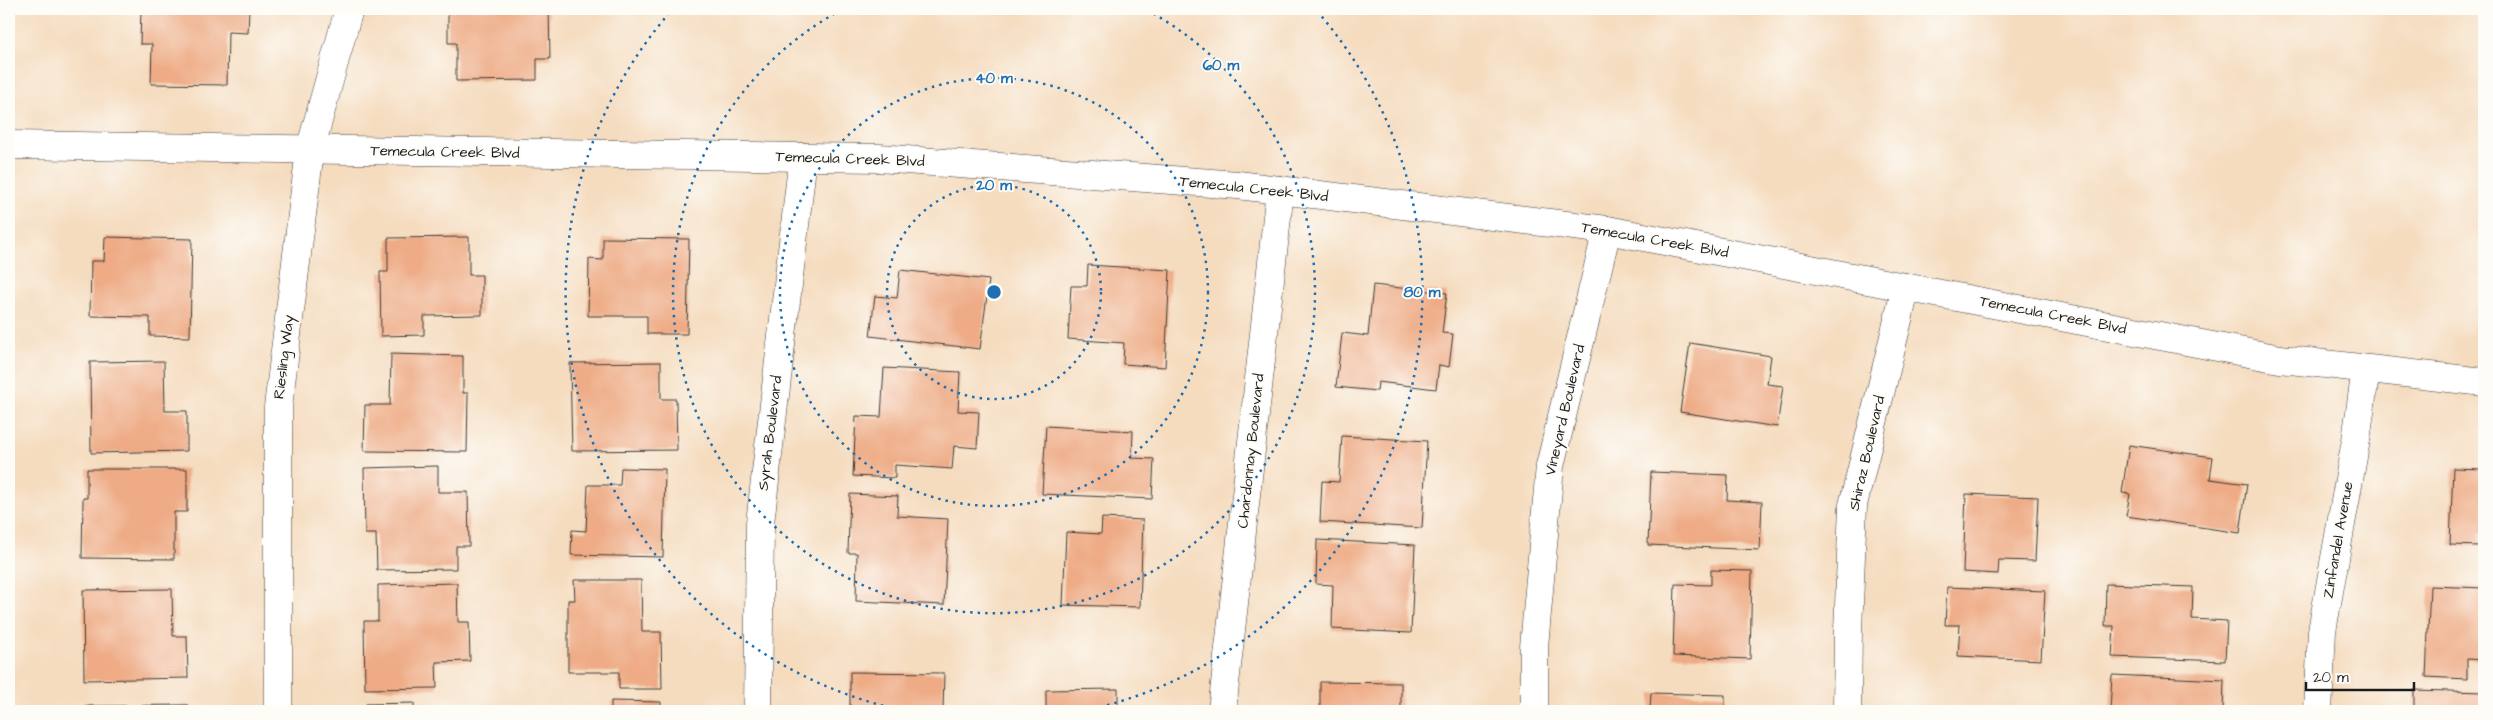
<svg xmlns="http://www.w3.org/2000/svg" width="2493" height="720" font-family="'Architects Daughter',sans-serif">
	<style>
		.building { fill: #eeab85 }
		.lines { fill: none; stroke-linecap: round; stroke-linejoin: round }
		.minor-casing { stroke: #3d3934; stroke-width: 29 }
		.minor { stroke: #fff; stroke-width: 28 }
		.ring { fill: none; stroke: #1f6fb2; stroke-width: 2.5; stroke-dasharray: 2.5 5 }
		.labels { text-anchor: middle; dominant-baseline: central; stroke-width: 4; stroke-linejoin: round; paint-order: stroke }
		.street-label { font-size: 15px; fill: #1c1c1c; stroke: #fdfcf7 }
		.centre { fill: #1f6fb2; stroke: #fdfcf7; stroke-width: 2.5 }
		.ring-label { font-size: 15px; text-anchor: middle; font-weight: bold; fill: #1f6fb2; stroke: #fdfcf7; stroke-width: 4; stroke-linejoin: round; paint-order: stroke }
	</style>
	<rect width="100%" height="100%" fill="#fdfcf7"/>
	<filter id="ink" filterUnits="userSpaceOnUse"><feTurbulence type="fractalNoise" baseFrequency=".02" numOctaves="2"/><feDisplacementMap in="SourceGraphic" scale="10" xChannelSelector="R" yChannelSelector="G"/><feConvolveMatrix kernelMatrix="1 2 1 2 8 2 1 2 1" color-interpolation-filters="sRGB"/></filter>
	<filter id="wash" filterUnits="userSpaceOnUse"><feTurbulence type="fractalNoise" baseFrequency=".0096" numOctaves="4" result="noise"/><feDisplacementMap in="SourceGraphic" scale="20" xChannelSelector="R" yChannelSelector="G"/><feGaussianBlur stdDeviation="1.12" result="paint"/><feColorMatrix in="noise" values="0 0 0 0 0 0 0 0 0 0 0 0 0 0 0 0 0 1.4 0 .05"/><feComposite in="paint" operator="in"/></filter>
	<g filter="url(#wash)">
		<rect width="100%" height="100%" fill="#f5dcbf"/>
		<g id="blocks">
			<g class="building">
				<path d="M 141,9 L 249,9 L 248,33 L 228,32 L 227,85 L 151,84 L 152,44 L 140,44 Z"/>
				<path d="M 448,9 L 549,9 L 550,59 L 537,59 L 537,80 L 456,81 L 456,43 L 448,43 Z"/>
				<path d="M 105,237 L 192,239 L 190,337 L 150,336 L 150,317 L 90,316 L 91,261 L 104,261 Z"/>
				<path d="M 469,237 L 469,275 L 482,275 L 482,315 L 424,316 L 424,335 L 381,336 L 380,272 L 388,272 L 388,238 Z"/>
				<path d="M 603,238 L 689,239 L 687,334 L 647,334 L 647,316 L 588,316 L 589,259 L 603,260 Z"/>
				<path d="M 1088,265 L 1170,270 L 1165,367 L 1123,364 L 1124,343 L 1068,339 L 1071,286 L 1087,286 Z"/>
				<path d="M 900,270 L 989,280 L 980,349 L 870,336 L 875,296 L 897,298 Z"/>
				<path d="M 1373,285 L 1447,293 L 1442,333 L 1453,334 L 1449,367 L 1439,365 L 1436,389 L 1378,382 L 1377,391 L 1336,387 L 1342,333 L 1368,336 Z"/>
				<path d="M 1690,343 L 1771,356 L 1767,384 L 1783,386 L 1777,427 L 1680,412 Z"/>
				<path d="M 391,354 L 463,356 L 463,393 L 468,393 L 467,452 L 364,451 L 365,405 L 390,405 Z"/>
				<path d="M 164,361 L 165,411 L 187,411 L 187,451 L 91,453 L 90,362 Z"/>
				<path d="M 661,362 L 661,399 L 676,399 L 677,450 L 572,451 L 570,363 Z"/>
				<path d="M 884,368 L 960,372 L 958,411 L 979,412 L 977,448 L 954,446 L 952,469 L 895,465 L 895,478 L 853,476 L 856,416 L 881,417 Z"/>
				<path d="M 1046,426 L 1133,431 L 1132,458 L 1154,459 L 1152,499 L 1042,494 Z"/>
				<path d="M 1342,436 L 1427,441 L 1422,528 L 1320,522 L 1322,481 L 1339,482 Z"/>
				<path d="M 2129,445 L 2213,457 L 2210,479 L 2247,484 L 2240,533 L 2126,516 L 2130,494 L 2122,493 Z"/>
				<path d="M 438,466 L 438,492 L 468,492 L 469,546 L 456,546 L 456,569 L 377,570 L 376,534 L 365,534 L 364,468 Z"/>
				<path d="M 621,468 L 665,469 L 663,557 L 571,555 L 572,530 L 586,531 L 588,485 L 620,485 Z"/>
				<path d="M 2453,468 L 2484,469 L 2484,534 L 2480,534 L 2480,546 L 2450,545 Z"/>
				<path d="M 87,469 L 187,469 L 187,512 L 174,512 L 174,559 L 82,558 L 83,498 L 87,498 Z"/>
				<path d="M 1651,472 L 1728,475 L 1727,500 L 1762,502 L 1760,550 L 1648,545 Z"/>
				<path d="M 850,494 L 898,496 L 897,516 L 948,519 L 944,605 L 856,601 L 857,553 L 848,553 Z"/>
				<path d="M 1966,494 L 2038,497 L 2035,561 L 1999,560 L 1998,574 L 1963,572 Z"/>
				<path d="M 1102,518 L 1143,520 L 1140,607 L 1063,605 L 1066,532 L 1101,534 Z"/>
				<path d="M 1317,540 L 1415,545 L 1411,633 L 1332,629 L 1333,585 L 1316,584 Z"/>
				<path d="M 1711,570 L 1752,571 L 1750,659 L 1673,656 L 1675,584 L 1711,585 Z"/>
				<path d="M 574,580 L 641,580 L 642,632 L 661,632 L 662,689 L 619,689 L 619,672 L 568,672 L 568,600 L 575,600 Z"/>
				<path d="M 457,583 L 458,622 L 469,622 L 470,661 L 436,662 L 437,688 L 365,689 L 364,621 L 378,621 L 378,585 Z"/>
				<path d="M 2106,584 L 2193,587 L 2192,619 L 2227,621 L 2225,661 L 2112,657 L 2114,626 L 2105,626 Z"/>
				<path d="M 2430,586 L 2484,588 L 2484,660 L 2467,659 L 2467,679 L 2426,677 Z"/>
				<path d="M 1947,587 L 2045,591 L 2041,660 L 1958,656 L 1960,625 L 1945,625 Z"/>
				<path d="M 172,589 L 173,636 L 187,636 L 188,678 L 84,680 L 83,590 Z"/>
				<path d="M 850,672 L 944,673 L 943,711 L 850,711 Z"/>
				<path d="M 2112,675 L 2224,680 L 2223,711 L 2110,711 Z"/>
				<path d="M 1320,682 L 1401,683 L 1401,711 L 1320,711 Z"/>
				<path d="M 1118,689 L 1118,711 L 1046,711 L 1046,690 Z"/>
				<path d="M 2414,690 L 2484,692 L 2484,711 L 2414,711 Z"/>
				<path d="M 1651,693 L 1725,695 L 1725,711 L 1650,711 Z"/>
				<path d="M 611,701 L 661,702 L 661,711 L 611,711 Z"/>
				<path d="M 414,703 L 414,711 L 366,711 L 366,704 Z"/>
				<path d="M 188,705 L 188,711 L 84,711 L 84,706 Z"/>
			</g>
		</g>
	</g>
	<g filter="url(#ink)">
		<use href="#blocks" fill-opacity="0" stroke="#3d3934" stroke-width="1"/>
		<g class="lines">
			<g class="minor-casing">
				<g id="minor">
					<path d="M 9,145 L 879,158 L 1238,185 L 1607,230 L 2280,359 L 2484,382"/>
					<path d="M 278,711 L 278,407 L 310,150 L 349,9"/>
					<path d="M 758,711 L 760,523 L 803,157"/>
					<path d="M 1222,711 L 1280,190"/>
					<path d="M 1534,711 L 1534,647 L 1550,466 L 1607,230"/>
					<path d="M 1847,711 L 1848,631 L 1853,505 L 1906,287"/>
					<path d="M 2318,711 L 2322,631 L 2356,440 L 2366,369"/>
				</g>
			</g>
			<use href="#minor" class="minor"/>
		</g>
	</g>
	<g class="ring">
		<circle cx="994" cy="292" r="107"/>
		<circle cx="994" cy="292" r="214"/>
		<path d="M1147 10A321 321 0 1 1 841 10"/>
		<path d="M905 711A428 428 0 0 1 671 11M1317 11A428 428 0 0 1 1083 711"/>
	</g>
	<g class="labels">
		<g class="street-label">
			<text transform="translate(445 152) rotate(1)">Temecula Creek Blvd</text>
			<text transform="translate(850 159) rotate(2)">Temecula Creek Blvd</text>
			<text transform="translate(1254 189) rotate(6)">Temecula Creek Blvd</text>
			<text transform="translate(1655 240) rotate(10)">Temecula Creek Blvd</text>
			<text transform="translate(2053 315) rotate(11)">Temecula Creek Blvd</text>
			<text transform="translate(284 357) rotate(-83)">Riesling Way</text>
			<text transform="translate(1565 410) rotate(-77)">Vineyard Boulevard</text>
			<text transform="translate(770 433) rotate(-83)">Syrah Boulevard</text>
			<text transform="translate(1251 451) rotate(-84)">Chardonnay Boulevard</text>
			<text transform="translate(1867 453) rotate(-77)">Shiraz Boulevard</text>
			<text transform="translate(2338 540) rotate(-80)">Zinfandel Avenue</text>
		</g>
	</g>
	<circle cx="994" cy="292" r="8" class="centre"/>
	<g class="ring-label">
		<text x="1221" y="70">60 m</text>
		<text x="994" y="83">40 m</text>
		<text x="994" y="190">20 m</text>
		<text x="1422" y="297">80 m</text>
	</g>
	<rect width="2493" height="720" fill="none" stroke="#fdfcf7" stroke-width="30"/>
	<path d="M2306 682v8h108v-8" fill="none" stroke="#1c1c1c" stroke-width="2.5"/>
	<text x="2313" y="682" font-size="15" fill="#1c1c1c" stroke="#fdfcf7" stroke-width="4" paint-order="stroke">20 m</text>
</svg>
